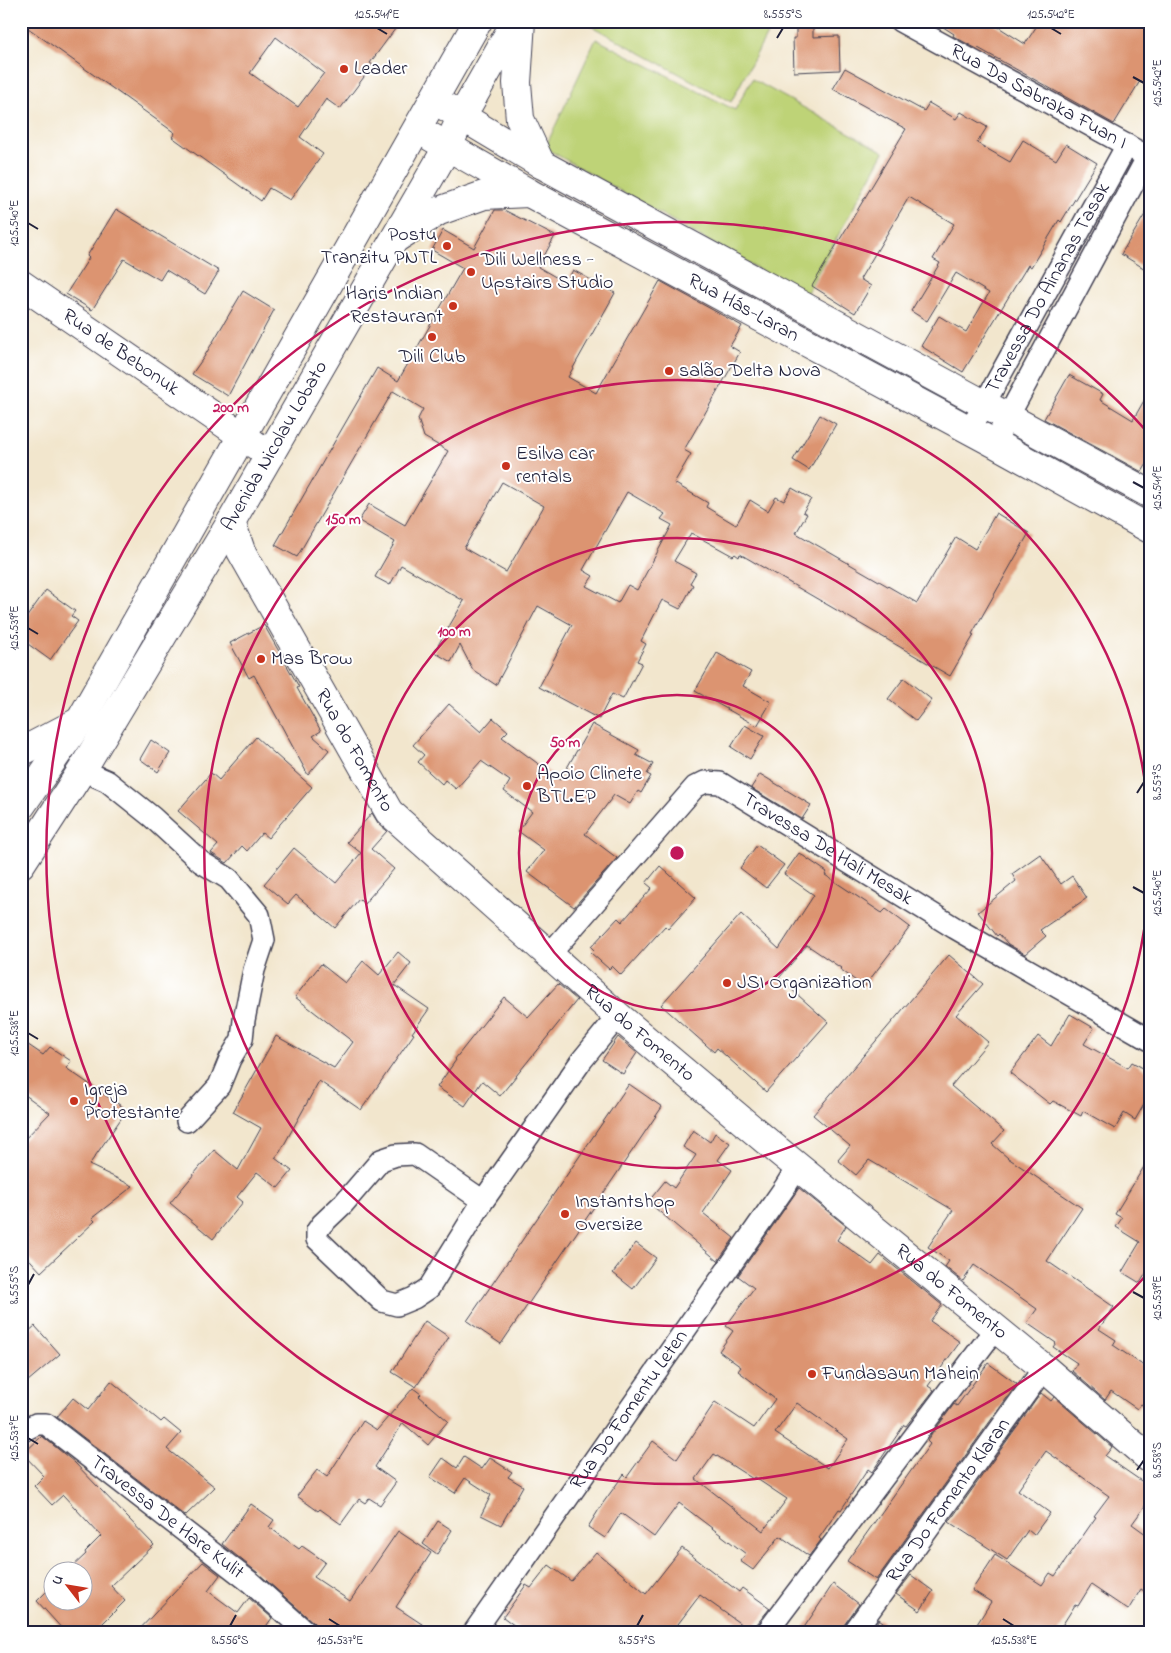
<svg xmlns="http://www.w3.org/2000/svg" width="1171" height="1653" font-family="'Indie Flower',sans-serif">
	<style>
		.green { fill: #bed377; stroke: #707a59 }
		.building { fill: #dc9471; fill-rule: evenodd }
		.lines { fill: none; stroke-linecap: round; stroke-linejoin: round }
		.minor-casing { stroke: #413f51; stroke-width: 24 }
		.tertiary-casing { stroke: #413f51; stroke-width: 30 }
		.primary-casing { stroke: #413f51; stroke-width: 30 }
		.minor { stroke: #fff; stroke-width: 21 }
		.tertiary { stroke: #fff; stroke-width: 28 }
		.primary { stroke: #fff; stroke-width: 28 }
		.ticks { fill: none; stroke: #22223b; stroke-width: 2 }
		.ring { fill: none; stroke: #c2185b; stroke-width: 2.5 }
		.poi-dot { fill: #c8321e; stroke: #fff; stroke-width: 2 }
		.labels { text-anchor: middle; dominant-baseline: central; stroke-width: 4; stroke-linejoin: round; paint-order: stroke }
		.poi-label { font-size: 20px; fill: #22223b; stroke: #fff; text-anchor: start }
		.street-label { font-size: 20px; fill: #22223b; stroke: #fff }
		.centre { fill: #c2185b; stroke: #fff; stroke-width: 2.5 }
		.ring-label { font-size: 15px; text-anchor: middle; font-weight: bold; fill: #c2185b; stroke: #fff; stroke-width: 4; stroke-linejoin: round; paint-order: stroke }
		.neatline { fill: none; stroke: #22223b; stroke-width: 2 }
		.ticks-label { font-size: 12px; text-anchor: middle; fill: #22223b }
	</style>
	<rect width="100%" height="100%" fill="#fff"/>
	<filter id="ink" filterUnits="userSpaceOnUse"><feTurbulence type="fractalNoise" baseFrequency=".02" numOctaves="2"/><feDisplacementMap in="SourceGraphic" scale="10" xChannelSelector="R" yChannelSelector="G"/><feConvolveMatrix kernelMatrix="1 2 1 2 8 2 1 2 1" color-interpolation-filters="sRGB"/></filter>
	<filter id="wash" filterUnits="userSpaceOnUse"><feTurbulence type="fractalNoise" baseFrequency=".0096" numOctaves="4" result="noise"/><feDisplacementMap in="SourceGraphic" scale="20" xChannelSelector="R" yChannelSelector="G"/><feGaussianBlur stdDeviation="1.12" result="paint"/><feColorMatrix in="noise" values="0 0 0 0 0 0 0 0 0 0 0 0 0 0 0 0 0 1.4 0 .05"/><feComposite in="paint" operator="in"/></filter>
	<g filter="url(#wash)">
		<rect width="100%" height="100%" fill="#f2e6cd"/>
		<g class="green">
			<path d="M 582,21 L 774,21 L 731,102 Z"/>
			<path d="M 596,39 L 735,110 L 752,79 L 884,152 L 805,296 L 545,148 Z"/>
		</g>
		<g id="blocks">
			<g class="building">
				<path d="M 21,21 L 401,21 L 370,63 L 373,65 L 340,109 L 326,99 L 300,137 L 323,154 L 290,200 L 269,188 L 261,201 L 172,137 L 175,133 L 21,23 ZM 276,37 L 324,73 L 298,107 L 250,73 Z"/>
				<path d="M 796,21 L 813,21 L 813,37 L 839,36 L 840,70 L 794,72 L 793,38 L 796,38 Z"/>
				<path d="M 934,21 L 989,21 L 1025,44 L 1040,21 L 1150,21 L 1150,87 L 1140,81 L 1114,124 L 978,48 L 977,49 L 953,36 L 954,34 Z"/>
				<path d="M 845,68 L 924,111 L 929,103 L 956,119 L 961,112 L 987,127 L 977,143 L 1010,162 L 1023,140 L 1056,160 L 1066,144 L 1097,163 L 1061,222 L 1059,220 L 1031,267 L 1028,265 L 963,372 L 921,346 L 939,316 L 966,332 L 989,293 L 956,273 L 927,321 L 911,311 L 940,263 L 933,259 L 954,224 L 909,197 L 860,279 L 871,286 L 855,313 L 812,286 L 906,129 L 833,89 Z"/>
				<path d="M 1150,206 L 1150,272 L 1121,254 Z"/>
				<path d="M 116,209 L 219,271 L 205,294 L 166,270 L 160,280 L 124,259 L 92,310 L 66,294 L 89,258 L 87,256 Z"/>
				<path d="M 495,210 L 504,210 L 555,236 L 538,267 L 566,283 L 573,270 L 615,293 L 568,377 L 596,393 L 660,281 L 742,326 L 730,346 L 740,352 L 684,450 L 691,454 L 674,483 L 708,503 L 706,507 L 736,525 L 750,500 L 768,511 L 776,497 L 784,501 L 792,488 L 811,499 L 803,512 L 807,514 L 796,533 L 917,603 L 956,537 L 975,549 L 996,513 L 1029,533 L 972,634 L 974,635 L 950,676 L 740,554 L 739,557 L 735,554 L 733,556 L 691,533 L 674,561 L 696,573 L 690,583 L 693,585 L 680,609 L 662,600 L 641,641 L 646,644 L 637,661 L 642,663 L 623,699 L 612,694 L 599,719 L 539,687 L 572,625 L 538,606 L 496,685 L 473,670 L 460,645 L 451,662 L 434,652 L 464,601 L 401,565 L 390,585 L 375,577 L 395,542 L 359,521 L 369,504 L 405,525 L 448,451 L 424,437 L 418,419 L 423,409 L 393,391 L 297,557 L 275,545 L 377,368 L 398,381 L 463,268 L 432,250 L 443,230 L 474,248 ZM 502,482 L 544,506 L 506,572 L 464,548 ZM 627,492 L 665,514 L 661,519 L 672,525 L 637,590 L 628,585 L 618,603 L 586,586 L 593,576 L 583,570 Z"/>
				<path d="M 243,291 L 274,310 L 228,396 L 192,374 L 204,357 Z"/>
				<path d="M 1069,375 L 1103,394 L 1100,400 L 1133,420 L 1150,390 L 1150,459 L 1142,472 L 1044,419 Z"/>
				<path d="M 820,415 L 836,424 L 809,470 L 793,460 Z"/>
				<path d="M 46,590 L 75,611 L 71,616 L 78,621 L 50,660 L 21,639 L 21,625 Z"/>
				<path d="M 264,625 L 299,687 L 297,688 L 321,731 L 313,736 L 329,750 L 308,775 L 254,675 L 249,678 L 230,643 Z"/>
				<path d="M 717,653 L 751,672 L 743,686 L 771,702 L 757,726 L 695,691 Z"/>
				<path d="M 904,678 L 932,700 L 916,721 L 888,699 Z"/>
				<path d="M 449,704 L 481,732 L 493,718 L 508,731 L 502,737 L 560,780 L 592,724 L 639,750 L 636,755 L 653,764 L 647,774 L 651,776 L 641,793 L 638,791 L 630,804 L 614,795 L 585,834 L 617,858 L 574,907 L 527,872 L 544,850 L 518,831 L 532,812 L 504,791 L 510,781 L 481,761 L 456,789 L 445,780 L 442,784 L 418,762 L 424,755 L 413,745 Z"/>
				<path d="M 745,725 L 764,736 L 750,759 L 731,747 Z"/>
				<path d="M 256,737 L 312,787 L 268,838 L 262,833 L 247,851 L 242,846 L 227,863 L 211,853 L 218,845 L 178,811 L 211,773 L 219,780 Z"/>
				<path d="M 151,740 L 170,753 L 158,772 L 140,759 Z"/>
				<path d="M 760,774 L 811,805 L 802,819 L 751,788 Z"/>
				<path d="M 372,813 L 378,823 L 387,831 L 371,849 L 394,869 L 364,904 L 359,899 L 335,928 L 296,895 L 288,904 L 264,884 L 294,848 L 336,883 L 361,853 L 347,842 Z"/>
				<path d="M 757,845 L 784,865 L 766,888 L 740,868 Z"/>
				<path d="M 799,853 L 827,872 L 825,875 L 882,913 L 886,909 L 910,927 L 864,987 L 840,969 L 841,968 L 807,945 L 779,978 L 828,1022 L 766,1092 L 717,1048 L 714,1052 L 661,1005 L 741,914 L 779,949 L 814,895 L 784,874 Z"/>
				<path d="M 1040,854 L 1061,884 L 1072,876 L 1087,898 L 1040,930 L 1046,936 L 1025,954 L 1008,944 L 999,934 L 997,936 L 978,912 L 1016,881 L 1012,874 Z"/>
				<path d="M 660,866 L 696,898 L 668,929 L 665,926 L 621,975 L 612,966 L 609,969 L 591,953 L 594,950 L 591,947 L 618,918 L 622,922 L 652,888 L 646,883 Z"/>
				<path d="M 398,952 L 411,963 L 394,985 L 429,1009 L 412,1033 L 414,1034 L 361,1110 L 319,1081 L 280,1152 L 275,1158 L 292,1171 L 278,1188 L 257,1172 L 237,1197 L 243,1202 L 213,1239 L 170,1203 L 214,1150 L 238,1170 L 261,1128 L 233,1112 L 276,1036 L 334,1068 L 353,1042 L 295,997 L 321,964 L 345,983 L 363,961 L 379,975 Z"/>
				<path d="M 949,955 L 983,984 L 956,1015 L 988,1042 L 951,1086 L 1004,1131 L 992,1144 L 1008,1158 L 1082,1208 L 1047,1261 L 1114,1307 L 1099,1329 L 1116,1340 L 1113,1345 L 1150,1370 L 1150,1409 L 1141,1404 L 1137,1409 L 1111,1391 L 1105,1400 L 1072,1371 L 1077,1363 L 1053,1347 L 1056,1343 L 1027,1323 L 1037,1309 L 1020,1297 L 974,1265 L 963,1281 L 945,1267 L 949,1261 L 928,1247 L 953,1210 L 869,1160 L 856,1175 L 838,1160 L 850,1146 L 813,1115 Z"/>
				<path d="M 558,984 L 577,1000 L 500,1096 L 482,1081 L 465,1106 L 437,1087 L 456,1060 L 455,1059 L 504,997 L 528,1017 Z"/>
				<path d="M 1070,1014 L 1094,1028 L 1084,1044 L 1128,1068 L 1132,1062 L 1150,1072 L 1150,1094 L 1135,1120 L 1124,1113 L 1115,1129 L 1083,1111 L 1081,1116 L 1053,1101 L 1050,1104 L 1010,1073 L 1038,1036 L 1051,1046 Z"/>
				<path d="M 618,1037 L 637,1053 L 623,1074 L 602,1060 Z"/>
				<path d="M 21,1040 L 43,1055 L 50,1047 L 71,1061 L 66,1068 L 127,1110 L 89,1165 L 133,1186 L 92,1218 L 95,1221 L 41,1272 L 21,1250 L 21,1143 L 50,1113 L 21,1092 Z"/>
				<path d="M 629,1084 L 662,1107 L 501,1344 L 467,1321 Z"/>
				<path d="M 693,1130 L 710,1142 L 715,1133 L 730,1143 L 718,1160 L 732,1170 L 703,1213 L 734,1238 L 718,1261 L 648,1202 L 665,1181 L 674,1188 L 696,1155 L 683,1147 Z"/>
				<path d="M 1150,1157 L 1150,1267 L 1140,1283 L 1122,1272 L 1140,1242 L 1116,1227 L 1122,1218 L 1115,1214 Z"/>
				<path d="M 799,1188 L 846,1226 L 837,1240 L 872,1265 L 880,1255 L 942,1305 L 930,1321 L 960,1342 L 928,1386 L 934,1390 L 906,1426 L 904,1425 L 872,1472 L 868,1469 L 841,1510 L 839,1509 L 819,1538 L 821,1540 L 809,1556 L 780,1536 L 753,1570 L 740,1561 L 746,1554 L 679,1503 L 654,1537 L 621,1513 L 605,1538 L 588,1527 L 603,1503 L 624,1474 L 627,1477 L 653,1441 L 677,1459 L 715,1402 L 754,1428 L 775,1399 L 738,1371 L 741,1367 L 719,1351 L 733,1331 L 726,1326 L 754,1288 L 738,1276 ZM 797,1403 L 848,1439 L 828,1468 L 775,1433 ZM 714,1454 L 753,1479 L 754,1477 L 787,1499 L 763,1531 L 696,1479 Z"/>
				<path d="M 636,1243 L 656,1258 L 633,1289 L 613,1273 Z"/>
				<path d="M 425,1321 L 449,1337 L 416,1387 L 392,1372 Z"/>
				<path d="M 35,1326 L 60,1354 L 21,1387 L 21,1338 Z"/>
				<path d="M 988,1363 L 1017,1384 L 876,1580 L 847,1561 L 930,1444 L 927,1441 L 954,1404 L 957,1406 Z"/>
				<path d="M 111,1381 L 161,1422 L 164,1419 L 181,1433 L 167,1449 L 215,1487 L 185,1516 L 57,1417 L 73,1398 L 88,1410 Z"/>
				<path d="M 413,1388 L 421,1394 L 419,1396 L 448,1421 L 428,1445 L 403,1423 L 375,1467 L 396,1482 L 380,1505 L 369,1498 L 365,1503 L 359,1499 L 341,1524 L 320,1509 L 318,1511 L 297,1496 L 317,1470 L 327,1477 L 363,1421 L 377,1430 Z"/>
				<path d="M 1041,1393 L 1051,1401 L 1054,1397 L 1112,1447 L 1105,1456 L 1150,1487 L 1150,1499 L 1132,1524 L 1150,1537 L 1150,1595 L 1141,1589 L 1128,1610 L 1091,1585 L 1078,1606 L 1075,1605 L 1058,1632 L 972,1632 L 991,1602 L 972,1590 L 995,1555 L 1042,1585 L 1050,1573 L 1055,1576 L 1096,1517 L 1094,1516 L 1109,1496 L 1046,1451 L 1018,1490 L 1050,1513 L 1034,1535 L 1028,1530 L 1007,1560 L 949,1522 Z"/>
				<path d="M 42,1436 L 74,1462 L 154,1545 L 111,1586 L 125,1601 L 94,1632 L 65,1632 L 37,1601 L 52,1586 L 52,1600 L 82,1600 L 82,1570 L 69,1570 L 86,1554 L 85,1552 L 101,1536 L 63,1495 L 52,1505 L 34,1486 L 44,1476 L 23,1454 Z"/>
				<path d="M 464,1457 L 482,1469 L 490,1458 L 512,1472 L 508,1477 L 523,1486 L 501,1525 L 481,1515 L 491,1495 L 465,1478 L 455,1493 L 430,1477 L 443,1458 L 457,1468 Z"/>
				<path d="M 251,1504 L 274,1520 L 269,1527 L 299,1549 L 302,1546 L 325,1562 L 314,1577 L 350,1601 L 398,1531 L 431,1553 L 396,1607 L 434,1632 L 320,1632 L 314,1623 L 258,1573 L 222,1544 Z"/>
				<path d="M 438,1521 L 452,1530 L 437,1554 L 423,1544 Z"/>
				<path d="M 682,1548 L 739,1592 L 742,1588 L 770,1608 L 757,1624 L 755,1632 L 752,1632 L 700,1595 L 672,1632 L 523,1632 L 503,1617 L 526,1585 L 531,1588 L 549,1565 L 571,1581 L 596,1552 L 646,1594 Z"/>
				<path d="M 203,1562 L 220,1575 L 208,1591 L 238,1613 L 249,1598 L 272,1618 L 262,1632 L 137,1632 Z"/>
				<path d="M 911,1575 L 933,1591 L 920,1611 L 896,1594 Z"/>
				<path d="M 833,1584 L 859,1604 L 844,1625 L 842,1632 L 801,1632 Z"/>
				<path d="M 879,1619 L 896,1632 L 870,1632 Z"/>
			</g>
		</g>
	</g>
	<g filter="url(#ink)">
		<use href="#blocks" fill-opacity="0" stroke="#413f51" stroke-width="1"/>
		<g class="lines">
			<g class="minor-casing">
				<g id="minor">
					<path id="s1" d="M 900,21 L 1139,152"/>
					<path id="s2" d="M 970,430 L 1127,145"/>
					<path d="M 994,443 L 1148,156"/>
					<path d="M 82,770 L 107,781 L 152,817 L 201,862 L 229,879 L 259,915 L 264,940 L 254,970 L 244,1020 L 242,1039 L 230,1059 L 219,1086 L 187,1121"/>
					<path id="s3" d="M 549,955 L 695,787 L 705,782 L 720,783 L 955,928 L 1150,1040"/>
					<path d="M 483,1201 L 429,1288 L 414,1298 L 397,1305 L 382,1301 L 317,1239 L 317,1231 L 322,1224 L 344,1203 L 381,1160 L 396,1155 L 415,1154 L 483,1201 L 582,1060 L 618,1016"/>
					<path id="s4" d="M 21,1432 L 36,1424 L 46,1424 L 250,1582 L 306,1632"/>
					<path id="s5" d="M 474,1632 L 785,1187 L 798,1166"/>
					<path d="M 767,1632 L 996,1328"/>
					<path id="s6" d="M 854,1632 L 1044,1368"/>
				</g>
			</g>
			<g class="tertiary-casing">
				<g id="tertiary">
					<path id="s7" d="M 21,284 L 270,455"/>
					<path id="s8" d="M 231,522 L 241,551 L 389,812 L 618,1016 L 770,1144 L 1044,1368 L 1150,1459"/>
					<path d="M 21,752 L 80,721"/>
				</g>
			</g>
			<g class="primary-casing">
				<g id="primary">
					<path d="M 521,21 L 517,83 L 520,119 L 541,164"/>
					<path d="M 446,107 L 541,164 L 1150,494"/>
					<path id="s9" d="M 431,137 L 529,193 L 994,443 L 1150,529"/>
					<path d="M 398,237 L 439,211 L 484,195 L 529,193"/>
					<path d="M 21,806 L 80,721 L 478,21"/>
					<path id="s10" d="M 21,864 L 82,770 L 231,522 L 448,146 L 462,116 L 516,21"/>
				</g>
			</g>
			<use href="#minor" class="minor"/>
			<use href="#tertiary" class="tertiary"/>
			<use href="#primary" class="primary"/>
		</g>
	</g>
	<path class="ticks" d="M 377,28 L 387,34M 1051,28 L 1061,34M 777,38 L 783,28M 1133,77 L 1144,83M 28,223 L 38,229M 1133,482 L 1144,488M 28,628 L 38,634M 1137,793 L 1144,782M 1133,887 L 1144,893M 28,1033 L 38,1039M 28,1285 L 34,1274M 1133,1292 L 1144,1298M 28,1438 L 38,1444M 1137,1470 L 1144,1460M 329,1619 L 340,1626M 1003,1619 L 1014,1626M 230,1626 L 236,1615M 637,1626 L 643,1615"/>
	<g class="ring">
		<circle cx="677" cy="853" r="158"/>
		<circle cx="677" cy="853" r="315"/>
		<path d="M1150 870A473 473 0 1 1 1150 836"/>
		<path d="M1150 1271A631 631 0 1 1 1150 435"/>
	</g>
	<g class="poi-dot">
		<circle cx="344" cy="69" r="5"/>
		<circle cx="447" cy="246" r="5"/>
		<circle cx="471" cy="272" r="5"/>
		<circle cx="453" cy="306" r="5"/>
		<circle cx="432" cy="337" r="5"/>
		<circle cx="669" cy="371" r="5"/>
		<circle cx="506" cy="466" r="5"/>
		<circle cx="261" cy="659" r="5"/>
		<circle cx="527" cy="786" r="5"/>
		<circle cx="727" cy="983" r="5"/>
		<circle cx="74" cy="1101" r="5"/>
		<circle cx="565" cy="1214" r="5"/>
		<circle cx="812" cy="1374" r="5"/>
	</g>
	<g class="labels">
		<g class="poi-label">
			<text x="354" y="69">Leader</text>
			<text x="437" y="235" text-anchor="end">Postu<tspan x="437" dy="23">Tranzitu PNTL</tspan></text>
			<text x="481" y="260">Dili Wellness -<tspan x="481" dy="23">Upstairs Studio</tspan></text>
			<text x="443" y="294" text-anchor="end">Haris Indian<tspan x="443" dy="23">Restaurant</tspan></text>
			<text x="432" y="357" text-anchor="middle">Dili Club</text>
			<text x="679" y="371">salão Delta Nova</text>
			<text x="516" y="454">Esilva car<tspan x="516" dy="23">rentals</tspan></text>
			<text x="271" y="659">Mas Brow</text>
			<text x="537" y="774">Apoio Clinete<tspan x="537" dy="23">BTL.EP</tspan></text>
			<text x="737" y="983">JSI Organization</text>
			<text x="84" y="1090">Igreja<tspan x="84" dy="23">Protestante</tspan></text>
			<text x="575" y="1202">Instantshop<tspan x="575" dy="23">Oversize</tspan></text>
			<text x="822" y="1374">Fundasaun Mahein</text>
		</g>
		<g class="street-label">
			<text stroke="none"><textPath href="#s1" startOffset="158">Rua Da Sabraka Fuan I</textPath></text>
			<text stroke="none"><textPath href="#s2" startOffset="162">Travessa Do Ainanas Tasak</textPath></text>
			<text stroke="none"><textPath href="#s9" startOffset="356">Rua Hás-Laran</textPath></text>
			<text stroke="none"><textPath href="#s7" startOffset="121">Rua de Bebonuk</textPath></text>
			<text stroke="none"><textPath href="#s10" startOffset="489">Avenida Nicolau Lobato</textPath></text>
			<text stroke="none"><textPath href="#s8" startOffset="260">Rua do Fomento</textPath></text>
			<text stroke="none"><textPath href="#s3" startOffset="375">Travessa De Hali Mesak</textPath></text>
			<text stroke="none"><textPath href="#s8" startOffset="665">Rua do Fomento</textPath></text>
			<text stroke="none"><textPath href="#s8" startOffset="1070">Rua do Fomento</textPath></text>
			<text stroke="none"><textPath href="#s5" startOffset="271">Rua Do Fomentu Leten</textPath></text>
			<text stroke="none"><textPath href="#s6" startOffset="162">Rua Do Fomento Klaran</textPath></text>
			<text stroke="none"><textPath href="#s4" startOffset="180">Travessa De Hare Kulit</textPath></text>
		</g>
	</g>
	<circle cx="677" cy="853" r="8" class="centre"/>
	<g class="ring-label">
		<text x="231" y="412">200 m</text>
		<text x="343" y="524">150 m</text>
		<text x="454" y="636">100 m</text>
		<text x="565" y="747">50 m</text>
	</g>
	<rect width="1171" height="1653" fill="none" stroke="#fff" stroke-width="55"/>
	<g transform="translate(68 1586) rotate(301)"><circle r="24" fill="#ffffff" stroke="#a7a7b1"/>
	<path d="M0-4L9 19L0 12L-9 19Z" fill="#c8321e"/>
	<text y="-8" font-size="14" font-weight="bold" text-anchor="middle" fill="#22223b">U</text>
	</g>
	<rect x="28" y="28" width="1116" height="1598" class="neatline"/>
	<g class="ticks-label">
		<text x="377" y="18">125.541°E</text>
		<text x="783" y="18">8.555°S</text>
		<text x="1051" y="18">125.542°E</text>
		<text transform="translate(1157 83) rotate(-90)" y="4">125.542°E</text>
		<text transform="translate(14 223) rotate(-90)" y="4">125.540°E</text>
		<text transform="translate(1157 488) rotate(-90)" y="4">125.541°E</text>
		<text transform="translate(14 628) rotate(-90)" y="4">125.539°E</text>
		<text transform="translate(1157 782) rotate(-90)" y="4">8.557°S</text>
		<text transform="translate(1157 893) rotate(-90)" y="4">125.540°E</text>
		<text transform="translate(14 1033) rotate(-90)" y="4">125.538°E</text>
		<text transform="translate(14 1285) rotate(-90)" y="4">8.555°S</text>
		<text transform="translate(1157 1298) rotate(-90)" y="4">125.539°E</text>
		<text transform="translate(14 1438) rotate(-90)" y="4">125.537°E</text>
		<text transform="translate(1157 1460) rotate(-90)" y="4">8.558°S</text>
		<text x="230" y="1644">8.556°S</text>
		<text x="340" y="1644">125.537°E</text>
		<text x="637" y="1644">8.557°S</text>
		<text x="1014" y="1644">125.538°E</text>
	</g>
</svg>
